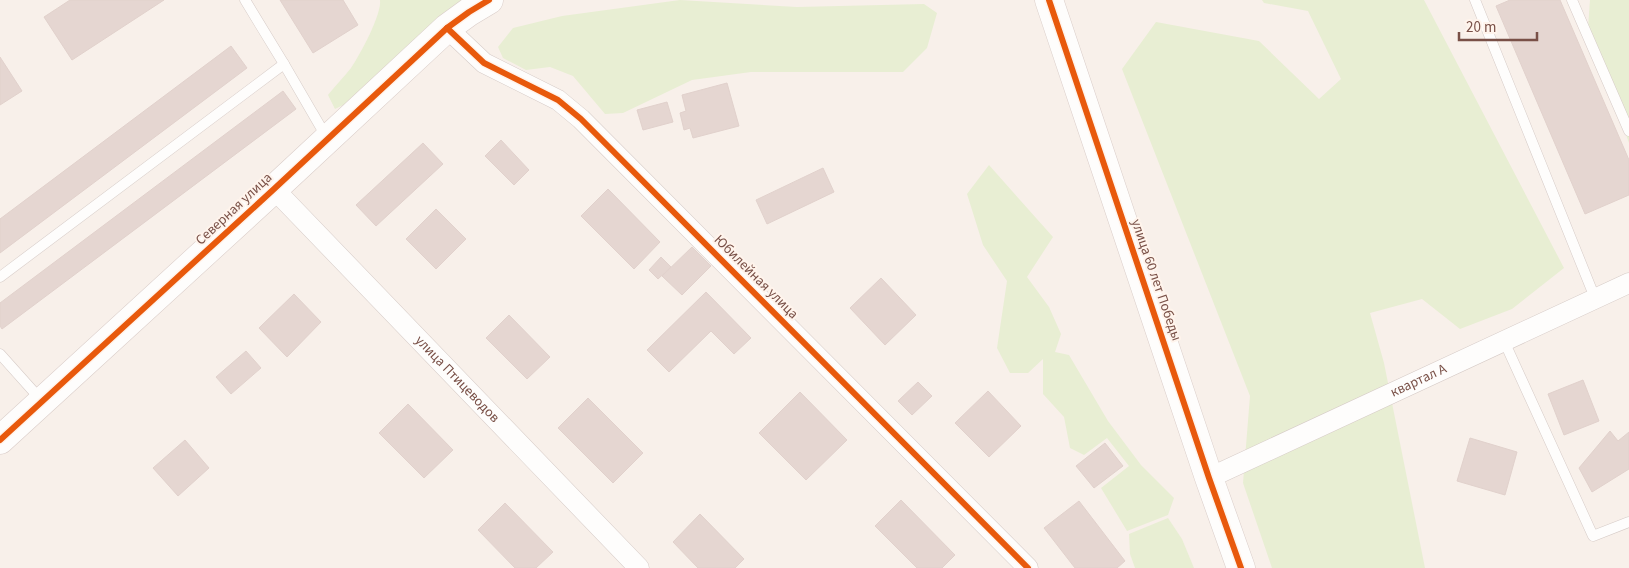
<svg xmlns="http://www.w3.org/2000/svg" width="1629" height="568" font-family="'Source Sans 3',sans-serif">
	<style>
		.green { fill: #e8eed3 }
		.building { fill: #e5d6d1; stroke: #e1d1cc }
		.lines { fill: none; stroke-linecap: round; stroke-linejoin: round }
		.lane-casing { stroke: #d6cbc7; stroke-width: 11 }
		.street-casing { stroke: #d6cbc7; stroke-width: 21 }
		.secondary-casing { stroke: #d9ccc8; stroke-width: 29 }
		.lane { stroke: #fefdfc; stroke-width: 10 }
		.street { stroke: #fefdfc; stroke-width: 20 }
		.secondary { stroke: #fefdfc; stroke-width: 28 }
		.cycleway-casing { stroke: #fff4ec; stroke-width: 9 }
		.cycleway { stroke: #e8590c; stroke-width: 6 }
		.labels { text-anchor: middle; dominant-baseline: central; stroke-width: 4; stroke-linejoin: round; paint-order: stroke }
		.street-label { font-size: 14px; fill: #795047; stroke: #fff4ec }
	</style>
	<rect width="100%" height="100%" fill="#f8f0ea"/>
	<g class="green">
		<path d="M 380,0 L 466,0 L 437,18 L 407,53 L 358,98 L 335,109 L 328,95 C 335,86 344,77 351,68 C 360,55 382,14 380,0 Z"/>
		<path d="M 680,0 L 797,7 L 924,4 L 937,13 L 927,48 L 903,72 L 751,72 L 692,80 L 623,113 L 605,114 L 573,76 L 550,67 L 526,70 L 503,58 L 498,47 L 513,28 L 562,16 Z"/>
		<path d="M 1262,0 L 1424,0 L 1564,268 L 1512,309 L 1460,329 L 1422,299 L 1370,313 L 1384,363 L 1425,568 L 1272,568 L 1243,483 L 1250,396 L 1122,69 L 1156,22 L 1259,41 L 1319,99 L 1341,79 L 1308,11 L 1264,3 Z"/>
		<path d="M 1590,0 L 1629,0 L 1629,143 L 1588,28 Z"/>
		<path d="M 989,165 L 1053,237 L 1027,277 L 1049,307 L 1061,334 L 1055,352 L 1069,355 L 1108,421 L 1141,465 L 1174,498 L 1168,515 L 1127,531 L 1101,488 L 1129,466 L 1107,438 L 1084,455 L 1070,448 L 1064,417 L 1043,394 L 1043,359 L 1028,373 L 1010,373 L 997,348 L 1007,281 L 983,245 L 967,194 Z"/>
		<path d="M 1168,518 L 1182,539 L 1194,568 L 1135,568 L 1130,554 L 1129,534 Z"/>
	</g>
	<g class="building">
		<path d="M 70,0 L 164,0 L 72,60 L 44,17 Z"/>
		<path d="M 280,0 L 343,0 L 358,25 L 313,53 Z"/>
		<path d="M 1510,0 L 1560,0 L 1629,160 L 1629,195 L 1585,214 L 1496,6 Z"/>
		<path d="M 231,46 L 247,68 L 0,253 L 0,219 Z"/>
		<path d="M 0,57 L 22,91 L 0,105 Z"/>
		<path d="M 727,83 L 739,126 L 693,138 L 690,128 L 684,130 L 680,113 L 686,111 L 682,95 Z"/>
		<path d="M 283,91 L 296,109 L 2,329 L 0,326 L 0,303 Z"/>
		<path d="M 667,102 L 673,122 L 643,130 L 637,110 Z"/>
		<path d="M 501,140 L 529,170 L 514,185 L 485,156 Z"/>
		<path d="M 423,143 L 443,164 L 376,226 L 356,205 Z"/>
		<path d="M 823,168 L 834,192 L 767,224 L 756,200 Z"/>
		<path d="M 608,189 L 660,242 L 634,269 L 581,216 Z"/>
		<path d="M 436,209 L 466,239 L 436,269 L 406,239 Z"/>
		<path d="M 692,247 L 711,266 L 682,295 L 662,276 Z"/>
		<path d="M 661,257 L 671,267 L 658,279 L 649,270 Z"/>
		<path d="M 881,278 L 916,315 L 885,345 L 850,308 Z"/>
		<path d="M 706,292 L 751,338 L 734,354 L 711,331 L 669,372 L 647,350 Z"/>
		<path d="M 294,294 L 321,322 L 287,357 L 259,328 Z"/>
		<path d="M 509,315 L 550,357 L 527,379 L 486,338 Z"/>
		<path d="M 246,351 L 261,368 L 231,394 L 216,377 Z"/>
		<path d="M 1583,380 L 1599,421 L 1564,435 L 1548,394 Z"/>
		<path d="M 918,382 L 932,396 L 912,415 L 898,401 Z"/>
		<path d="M 988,391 L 1021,426 L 989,457 L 955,423 Z"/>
		<path d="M 800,392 L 847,440 L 806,480 L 759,433 Z"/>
		<path d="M 588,398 L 643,453 L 613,483 L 558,428 Z"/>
		<path d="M 408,404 L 453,450 L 424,478 L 379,433 Z"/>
		<path d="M 1610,431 L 1618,441 L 1629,432 L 1629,469 L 1592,492 L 1579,468 Z"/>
		<path d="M 1470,438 L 1517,452 L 1505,495 L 1457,481 Z"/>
		<path d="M 185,440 L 209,468 L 178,496 L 153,468 Z"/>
		<path d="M 1105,443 L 1123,466 L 1094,488 L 1076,466 Z"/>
		<path d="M 901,500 L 955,555 L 942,568 L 917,568 L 875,526 Z"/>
		<path d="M 1079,501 L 1125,561 L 1117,568 L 1075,568 L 1044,528 Z"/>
		<path d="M 505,503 L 553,552 L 536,568 L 515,568 L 478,530 Z"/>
		<path d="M 700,514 L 744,559 L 735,568 L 698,568 L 673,542 Z"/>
	</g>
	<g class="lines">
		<g class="lane-casing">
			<g id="lane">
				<path d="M 245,0 L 284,64 L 327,138"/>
				<path d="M 1475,0 L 1595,298"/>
				<path d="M 1572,0 L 1629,131"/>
				<path d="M 0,277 L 284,64"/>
				<path d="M 1504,341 L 1593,536 L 1629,522"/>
				<path d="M 0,354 L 42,401"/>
			</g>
		</g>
		<g class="street-casing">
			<g id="street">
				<path d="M 447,28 L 484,63 L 558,100 L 581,119 L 1028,568"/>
				<path id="s1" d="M 274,189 L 639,568"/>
				<path id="s2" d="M 1209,478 L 1629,283"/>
			</g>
		</g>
		<g class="secondary-casing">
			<g id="secondary">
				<path d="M 1049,0 L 1209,478 L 1241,568"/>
				<path d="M 0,440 L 274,189 L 447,28 L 469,12 L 489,0"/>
			</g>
		</g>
		<use href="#lane" class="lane"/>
		<use href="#street" class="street"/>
		<use href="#secondary" class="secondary"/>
		<g class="cycleway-casing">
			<g id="cycleway">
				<path d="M 1049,0 L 1209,478 L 1241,568"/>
				<path d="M 447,28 L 484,63 L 558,100 L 581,119 L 1028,568"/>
				<path d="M 0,440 L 274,189 L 447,28 L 469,12 L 489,0"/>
			</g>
		</g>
		<use href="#cycleway" class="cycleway"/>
	</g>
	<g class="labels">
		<g class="street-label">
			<text transform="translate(234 209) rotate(-43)">Северная улица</text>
			<text transform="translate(756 277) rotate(45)">Юбилейная улица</text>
			<text transform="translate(1156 280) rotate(71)">улица 60 лет Победы</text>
			<text stroke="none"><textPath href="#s1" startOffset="264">улица Птицеводов</textPath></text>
			<text stroke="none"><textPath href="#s2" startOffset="231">квартал А</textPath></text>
		</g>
	</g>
	<path d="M1459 32v8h78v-8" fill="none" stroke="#795047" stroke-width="2.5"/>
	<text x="1466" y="32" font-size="15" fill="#795047" stroke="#fff4ec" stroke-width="4" paint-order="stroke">20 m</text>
</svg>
